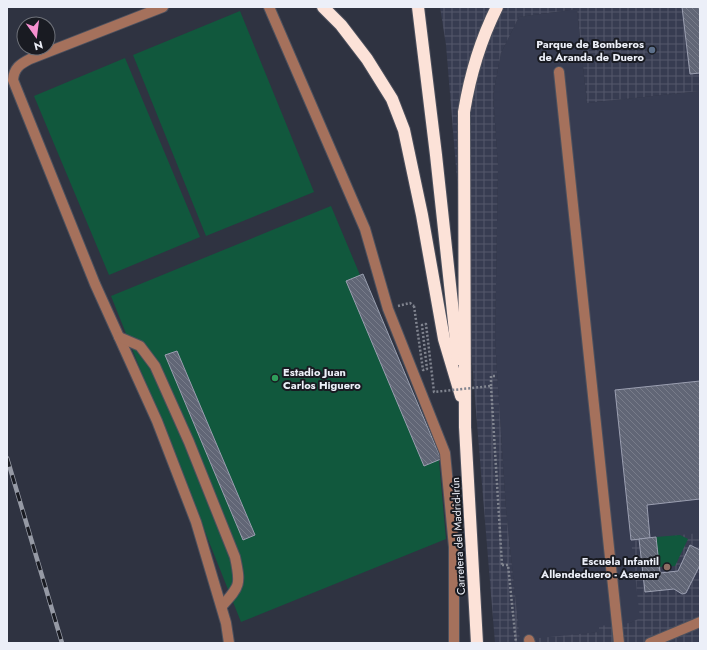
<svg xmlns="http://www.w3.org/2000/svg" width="707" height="650" font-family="Jost,sans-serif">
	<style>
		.built { fill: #373c51 }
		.industrial { fill: url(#industrial-grid) }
		.park { fill: #11583d }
		.building { fill: url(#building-back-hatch); stroke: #9b9fb1 }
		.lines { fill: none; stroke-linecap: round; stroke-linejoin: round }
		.minor-casing { stroke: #4d515e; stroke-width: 12 }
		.highway-casing { stroke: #4d515e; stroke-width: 14 }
		.path { stroke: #80848f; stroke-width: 2.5; stroke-dasharray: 2 2; stroke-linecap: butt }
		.minor { stroke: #a5715c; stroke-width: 10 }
		.highway { stroke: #fce2d8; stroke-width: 12 }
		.rail-casing { stroke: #969aa5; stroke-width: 4.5 }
		.rail { stroke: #191b22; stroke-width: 3; stroke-dasharray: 9; stroke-linecap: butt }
		.path-bridge { stroke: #80848f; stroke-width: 2.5; stroke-dasharray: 2 2; stroke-linecap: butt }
		.service-dot { fill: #5c6f8a; stroke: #191b22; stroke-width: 1.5 }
		.leisure-dot { fill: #2e9e5b; stroke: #191b22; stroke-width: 1.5 }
		.education-dot { fill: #8d6e63; stroke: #191b22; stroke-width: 1.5 }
		.labels { text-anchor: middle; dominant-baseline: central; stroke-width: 4; stroke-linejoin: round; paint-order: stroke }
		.poi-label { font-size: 11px; font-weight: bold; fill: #eceff8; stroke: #191b22; text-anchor: end }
		.street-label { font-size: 11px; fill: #eceff8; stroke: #191b22 }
	</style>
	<defs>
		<pattern id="industrial-grid" width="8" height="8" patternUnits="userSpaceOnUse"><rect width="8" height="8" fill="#373c51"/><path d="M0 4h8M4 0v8" fill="none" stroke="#54586b"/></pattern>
		<pattern id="building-back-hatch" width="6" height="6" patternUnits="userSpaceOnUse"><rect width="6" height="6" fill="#616676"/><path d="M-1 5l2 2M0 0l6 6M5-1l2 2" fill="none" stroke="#787c8a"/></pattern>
	</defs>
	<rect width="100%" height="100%" fill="#2f3341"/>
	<path class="built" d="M 577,9 L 587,103 L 700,91 L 700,594 L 630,623 L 600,632 L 520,641 L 506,510 L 495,340 L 498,166 L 493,95 L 501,53 L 519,17 Z"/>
	<path class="industrial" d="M 440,7 L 700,7 L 700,91 L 587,103 L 577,9 L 519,17 L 501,53 L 493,95 L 498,166 L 495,340 L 506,510 L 520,640 L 599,632 L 599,626 L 630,623 L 640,618 L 631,540 L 700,533 L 700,643 L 495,643 L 446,45 Z"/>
	<g class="park">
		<path d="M 240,11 L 314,192 L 206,236 L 133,55 Z"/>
		<path d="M 125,58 L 200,237 L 109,275 L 34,96 Z"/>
		<path d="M 331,206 L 360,275 L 363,274 L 441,459 L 439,461 L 446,539 L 241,622 L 111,296 Z"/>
		<path d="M 680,535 L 688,539 L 675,566 L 659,567 L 656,537 Z"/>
	</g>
	<g class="building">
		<path d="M 682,7 L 700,7 L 700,73 L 690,74 Z"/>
		<path d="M 363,274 L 441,459 L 424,466 L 346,281 Z"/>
		<path d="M 177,351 L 255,535 L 243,540 L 165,355 Z"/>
		<path d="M 700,381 L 700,499 L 647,505 L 650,538 L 631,540 L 615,390 Z"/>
		<path d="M 656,537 L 660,573 L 678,571 L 690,545 L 700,550 L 700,565 L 686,593 L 682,594 L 674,589 L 645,592 L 639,539 Z"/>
	</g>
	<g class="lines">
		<g class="minor-casing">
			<g id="minor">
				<path d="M 163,7 L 30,59 C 20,64 14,68 13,80 L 95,284 L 157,421 L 196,522 L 226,623 L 229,643"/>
				<path d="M 269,7 L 365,229 L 388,309 L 445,453 L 454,547 L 454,643"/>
				<path d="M 559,72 L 619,643"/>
				<path d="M 119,337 L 140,346 L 155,366 L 189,442 L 235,557 C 241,585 240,586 222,606"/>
				<path d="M 529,640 L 530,643"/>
				<path d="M 650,643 L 700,622"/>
			</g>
		</g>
		<g class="highway-casing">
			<g id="highway">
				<path d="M 323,7 L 341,25 L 367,59 L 392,99 L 404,130 L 422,215 L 444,339 L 461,396"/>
				<path d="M 418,7 L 436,155 L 458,359"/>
				<path d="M 477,643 L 465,427 L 464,112 C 470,75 480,41 497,7"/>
			</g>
		</g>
		<g class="path">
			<path d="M 398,306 L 410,303 L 414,306"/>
			<path d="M 491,386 L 491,376 L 497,376"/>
			<path d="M 502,565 L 508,565 L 516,643"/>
		</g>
		<use href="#minor" class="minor"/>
		<use href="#highway" class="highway"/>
		<g class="rail-casing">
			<path id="rail" d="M 7,458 L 62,643"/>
		</g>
		<use href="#rail" class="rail"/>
		<path class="path-bridge" d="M 414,306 L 423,370 L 427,369 L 422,325 L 426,324 L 434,392 L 491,386 L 502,565"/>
	</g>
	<circle class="service-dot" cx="652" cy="50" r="4"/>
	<circle class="leisure-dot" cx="275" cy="378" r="4"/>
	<circle class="education-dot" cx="667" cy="567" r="4"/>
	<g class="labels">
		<g class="poi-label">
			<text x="644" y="44">Parque de Bomberos<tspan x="644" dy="13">de Aranda de Duero</tspan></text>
			<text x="283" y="372" text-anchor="start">Estadio Juan<tspan x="283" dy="13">Carlos Higuero</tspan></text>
			<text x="659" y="561">Escuela Infantil<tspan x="659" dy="13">Allendeduero - Asemar</tspan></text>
		</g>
		<g class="street-label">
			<text transform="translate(458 536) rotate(-93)">Carretera del Madrid-Irún</text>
		</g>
	</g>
	<rect width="707" height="650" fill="none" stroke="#eceff8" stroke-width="16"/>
	<g transform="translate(36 36) rotate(166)"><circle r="19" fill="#191b22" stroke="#6d7078"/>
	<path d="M0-3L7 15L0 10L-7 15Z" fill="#f690d0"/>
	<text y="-6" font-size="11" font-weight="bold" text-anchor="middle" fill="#eceff8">N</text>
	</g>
</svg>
